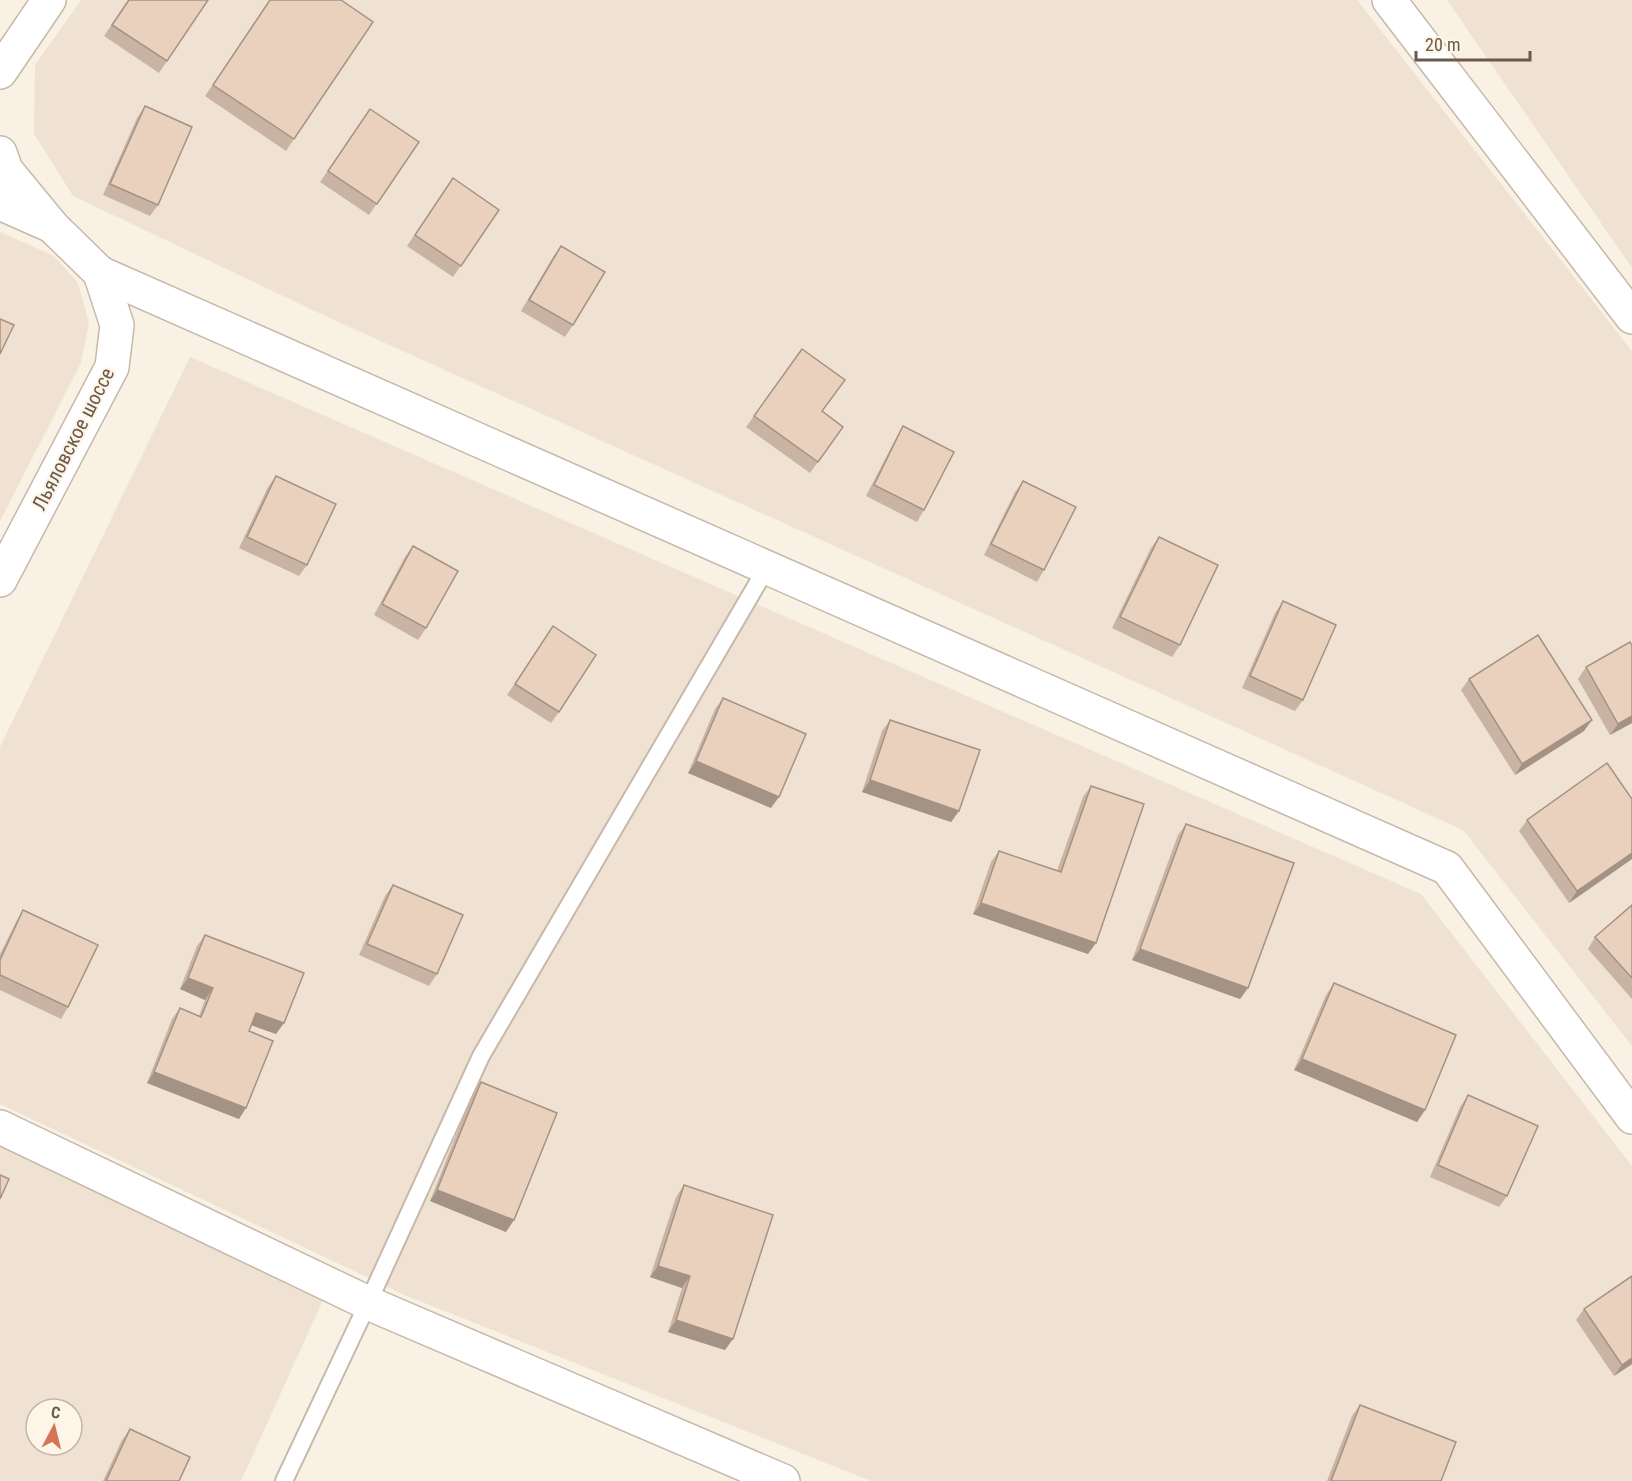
<svg xmlns="http://www.w3.org/2000/svg" width="1632" height="1481" font-family="'Roboto Condensed',sans-serif">
	<style>
		.residential { fill: #efe2d2; fill-rule: evenodd }
		.lines { fill: none; stroke-linecap: round; stroke-linejoin: round }
		.service-casing { stroke: #c8b8ab; stroke-width: 20 }
		.minor-casing { stroke: #c8b8ab; stroke-width: 36 }
		.tertiary-casing { stroke: #c8b8ab; stroke-width: 36 }
		.service { stroke: #fff; stroke-width: 16 }
		.minor { stroke: #fff; stroke-width: 33 }
		.tertiary { stroke: #fff; stroke-width: 33 }
		.wall { fill: #c9b4a3 }
		.shaded-wall { fill: #a49285 }
		.building { fill: #ead1be; stroke: #a49285; stroke-width: 1.5 }
		.labels { text-anchor: middle; dominant-baseline: central; stroke-width: 4.5; stroke-linejoin: round; paint-order: stroke }
		.street-label { font-size: 20px; fill: #6d594c; stroke: #fcf5e8 }
	</style>
	<rect width="100%" height="100%" fill="#f9f1e3"/>
	<g class="residential">
		<path d="M 81,0 L 1357,0 L 1632,351 L 1632,1046 L 1463,830 L 321,314 L 73,196 L 34,134 L 35,65 Z"/>
		<path d="M 1447,0 L 1632,0 L 1632,268 Z"/>
		<path d="M 0,232 L 54,256 L 78,283 L 89,323 L 81,363 L 0,521 Z"/>
		<path d="M 190,357 L 1421,894 L 1632,1166 L 1632,1481 L 871,1481 L 407,1296 L 0,1104 L 0,747 Z"/>
		<path d="M 0,1145 L 324,1298 L 241,1481 L 0,1481 ZM 36,1409 L 72,1409 L 72,1445 L 36,1445 Z"/>
	</g>
	<g class="lines">
		<g class="service-casing">
			<path id="service" d="M 284,1481 L 368,1303 L 481,1056 L 767,567"/>
		</g>
		<g class="minor-casing">
			<g id="minor">
				<path d="M 1389,0 L 1632,317"/>
				<path d="M 0,203 L 52,226"/>
				<path d="M 100,273 L 1447,868 L 1632,1117"/>
				<path d="M 0,1127 L 368,1303 L 783,1481"/>
			</g>
		</g>
		<g class="tertiary-casing">
			<g id="tertiary">
				<path d="M 0,72 L 49,0"/>
				<path d="M 0,153 L 6,170 L 52,226 L 100,273 L 117,325 L 112,367 L 0,580"/>
			</g>
		</g>
		<use href="#service" class="service"/>
		<use href="#minor" class="minor"/>
		<use href="#tertiary" class="tertiary"/>
	</g>
	<g class="wall">
		<path d="M 128,0 L 208,0 L 159,73 L 104,36 Z"/>
		<path d="M 270,0 L 294,139 L 286,151 L 205,96 Z"/>
		<path d="M 145,106 L 158,205 L 150,216 L 103,195 L 137,118 Z"/>
		<path d="M 370,109 L 419,142 L 369,215 L 320,182 Z"/>
		<path d="M 453,178 L 499,210 L 453,277 L 407,246 Z"/>
		<path d="M 561,246 L 573,325 L 565,337 L 521,311 L 553,257 Z"/>
		<path d="M 802,349 L 822,412 L 843,427 L 810,473 L 746,427 Z"/>
		<path d="M 903,426 L 924,510 L 917,522 L 866,496 L 896,438 Z"/>
		<path d="M 276,476 L 307,565 L 299,576 L 239,548 L 268,487 Z"/>
		<path d="M 1023,481 L 1044,570 L 1037,582 L 984,555 L 1015,492 Z"/>
		<path d="M 1159,537 L 1180,645 L 1172,657 L 1112,628 L 1151,548 Z"/>
		<path d="M 413,546 L 426,628 L 418,640 L 374,615 L 405,557 Z"/>
		<path d="M 1283,601 L 1303,700 L 1295,711 L 1242,688 L 1275,613 Z"/>
		<path d="M 545,638 L 559,712 L 551,723 L 507,695 Z"/>
		<path d="M 1586,667 L 1632,723 L 1610,735 L 1578,679 Z"/>
		<path d="M 1469,679 L 1584,731 L 1515,775 L 1461,690 Z"/>
		<path d="M 723,698 L 771,808 L 688,773 L 715,709 Z"/>
		<path d="M 890,720 L 959,811 L 951,822 L 862,792 L 882,731 Z"/>
		<path d="M 1091,786 L 1088,954 L 973,914 L 991,862 L 999,851 L 1057,871 L 1083,797 Z"/>
		<path d="M 1527,820 L 1632,859 L 1569,903 L 1519,831 Z"/>
		<path d="M 1186,824 L 1248,988 L 1240,999 L 1132,960 L 1178,835 Z"/>
		<path d="M 393,885 L 437,974 L 429,986 L 359,955 L 385,896 Z"/>
		<path d="M 1632,905 L 1632,999 L 1588,949 L 1595,937 Z"/>
		<path d="M 23,910 L 68,1007 L 61,1019 L 0,990 L 0,954 L 16,922 Z"/>
		<path d="M 205,935 L 276,1034 L 251,1025 L 249,1031 L 239,1119 L 147,1083 L 172,1019 L 180,1008 L 199,1016 L 205,1000 L 180,989 L 197,946 Z"/>
		<path d="M 1334,983 L 1425,1110 L 1417,1122 L 1294,1070 L 1326,995 Z"/>
		<path d="M 481,1082 L 506,1232 L 430,1201 L 473,1093 Z"/>
		<path d="M 1468,1095 L 1507,1196 L 1499,1207 L 1430,1177 L 1460,1107 Z"/>
		<path d="M 684,1185 L 725,1350 L 668,1332 L 682,1288 L 650,1277 L 676,1197 Z"/>
		<path d="M 1584,1309 L 1632,1364 L 1614,1376 L 1576,1320 Z"/>
		<path d="M 1360,1405 L 1441,1481 L 1327,1481 L 1352,1416 Z"/>
		<path d="M 130,1429 L 179,1481 L 103,1481 L 122,1440 Z"/>
	</g>
	<g class="shaded-wall">
		<path d="M 1632,716 L 1632,723 L 1610,735 L 1618,724 Z"/>
		<path d="M 1592,720 L 1584,731 L 1515,775 L 1522,764 Z"/>
		<path d="M 696,761 L 779,797 L 771,808 L 688,773 Z"/>
		<path d="M 870,780 L 959,811 L 951,822 L 862,792 Z"/>
		<path d="M 1632,853 L 1632,859 L 1569,903 L 1577,891 Z"/>
		<path d="M 981,903 L 1096,943 L 1088,954 L 973,914 Z"/>
		<path d="M 1140,949 L 1248,988 L 1240,999 L 1132,960 Z"/>
		<path d="M 188,978 L 213,988 L 205,1000 L 180,989 Z"/>
		<path d="M 256,1013 L 284,1023 L 276,1034 L 248,1024 Z"/>
		<path d="M 1302,1059 L 1425,1110 L 1417,1122 L 1294,1070 Z"/>
		<path d="M 154,1072 L 246,1108 L 239,1119 L 147,1083 Z"/>
		<path d="M 437,1190 L 514,1220 L 506,1232 L 430,1201 Z"/>
		<path d="M 658,1266 L 690,1276 L 682,1288 L 650,1277 Z"/>
		<path d="M 676,1320 L 733,1339 L 725,1350 L 668,1332 Z"/>
		<path d="M 1632,1358 L 1632,1364 L 1614,1376 L 1622,1365 Z"/>
	</g>
	<g class="building">
		<path d="M 129,0 L 208,0 L 167,61 L 112,25 Z"/>
		<path d="M 270,0 L 341,0 L 373,22 L 294,139 L 213,85 Z"/>
		<path d="M 145,106 L 192,127 L 158,205 L 110,184 Z"/>
		<path d="M 370,109 L 419,142 L 377,204 L 328,171 Z"/>
		<path d="M 453,178 L 499,210 L 461,266 L 415,235 Z"/>
		<path d="M 561,246 L 605,272 L 573,325 L 529,300 Z"/>
		<path d="M 0,319 L 14,325 L 0,354 Z"/>
		<path d="M 802,349 L 845,380 L 822,411 L 843,427 L 818,462 L 754,416 Z"/>
		<path d="M 903,426 L 954,452 L 924,510 L 874,485 Z"/>
		<path d="M 276,476 L 336,504 L 307,565 L 247,537 Z"/>
		<path d="M 1023,481 L 1076,507 L 1044,570 L 991,544 Z"/>
		<path d="M 1159,537 L 1218,565 L 1180,645 L 1120,617 Z"/>
		<path d="M 413,546 L 458,571 L 426,628 L 382,604 Z"/>
		<path d="M 1283,601 L 1336,625 L 1303,700 L 1250,676 Z"/>
		<path d="M 553,626 L 596,655 L 559,712 L 515,684 Z"/>
		<path d="M 1538,635 L 1592,720 L 1522,764 L 1469,679 Z"/>
		<path d="M 1630,642 L 1632,645 L 1632,716 L 1618,724 L 1586,667 Z"/>
		<path d="M 723,698 L 806,734 L 779,797 L 696,761 Z"/>
		<path d="M 890,720 L 980,750 L 959,811 L 870,780 Z"/>
		<path d="M 1607,763 L 1632,799 L 1632,853 L 1577,891 L 1527,820 Z"/>
		<path d="M 1091,786 L 1144,804 L 1096,943 L 981,903 L 999,851 L 1061,872 Z"/>
		<path d="M 1186,824 L 1294,863 L 1248,988 L 1140,949 Z"/>
		<path d="M 393,885 L 463,915 L 437,974 L 367,944 Z"/>
		<path d="M 1632,905 L 1632,978 L 1595,937 Z"/>
		<path d="M 23,910 L 98,945 L 68,1007 L 0,975 L 0,960 Z"/>
		<path d="M 205,935 L 304,973 L 284,1023 L 256,1013 L 249,1031 L 273,1041 L 246,1108 L 154,1072 L 180,1008 L 201,1017 L 213,988 L 188,978 Z"/>
		<path d="M 1334,983 L 1456,1035 L 1425,1110 L 1302,1059 Z"/>
		<path d="M 481,1082 L 557,1113 L 514,1220 L 437,1190 Z"/>
		<path d="M 1468,1095 L 1538,1126 L 1507,1196 L 1438,1165 Z"/>
		<path d="M 0,1175 L 9,1179 L 0,1199 Z"/>
		<path d="M 684,1185 L 773,1215 L 733,1339 L 676,1320 L 690,1276 L 658,1266 Z"/>
		<path d="M 1632,1276 L 1632,1358 L 1622,1365 L 1584,1309 Z"/>
		<path d="M 1360,1405 L 1456,1442 L 1441,1481 L 1331,1481 Z"/>
		<path d="M 130,1429 L 190,1457 L 179,1481 L 106,1481 Z"/>
	</g>
	<g class="labels">
		<g class="street-label">
			<text transform="translate(73 439) rotate(-63)">Льяловское шоссе</text>
		</g>
	</g>
	<g transform="translate(54 1427) rotate(7)"><circle r="28" fill="#fcf5e8" stroke="#c3b7aa" stroke-width="1.5"/>
	<path d="M0-4.5L10 22L0 15L-10 22Z" fill="#d47556"/>
	<text y="-9" font-size="16" font-weight="bold" text-anchor="middle" fill="#6d594c">С</text>
	</g>
	<path d="M1416 51v9h114v-9" fill="none" stroke="#6d594c" stroke-width="3"/>
	<text x="1425" y="51" font-size="18" fill="#6d594c" stroke="#fcf5e8" stroke-width="4.5" paint-order="stroke">20 m</text>
</svg>
